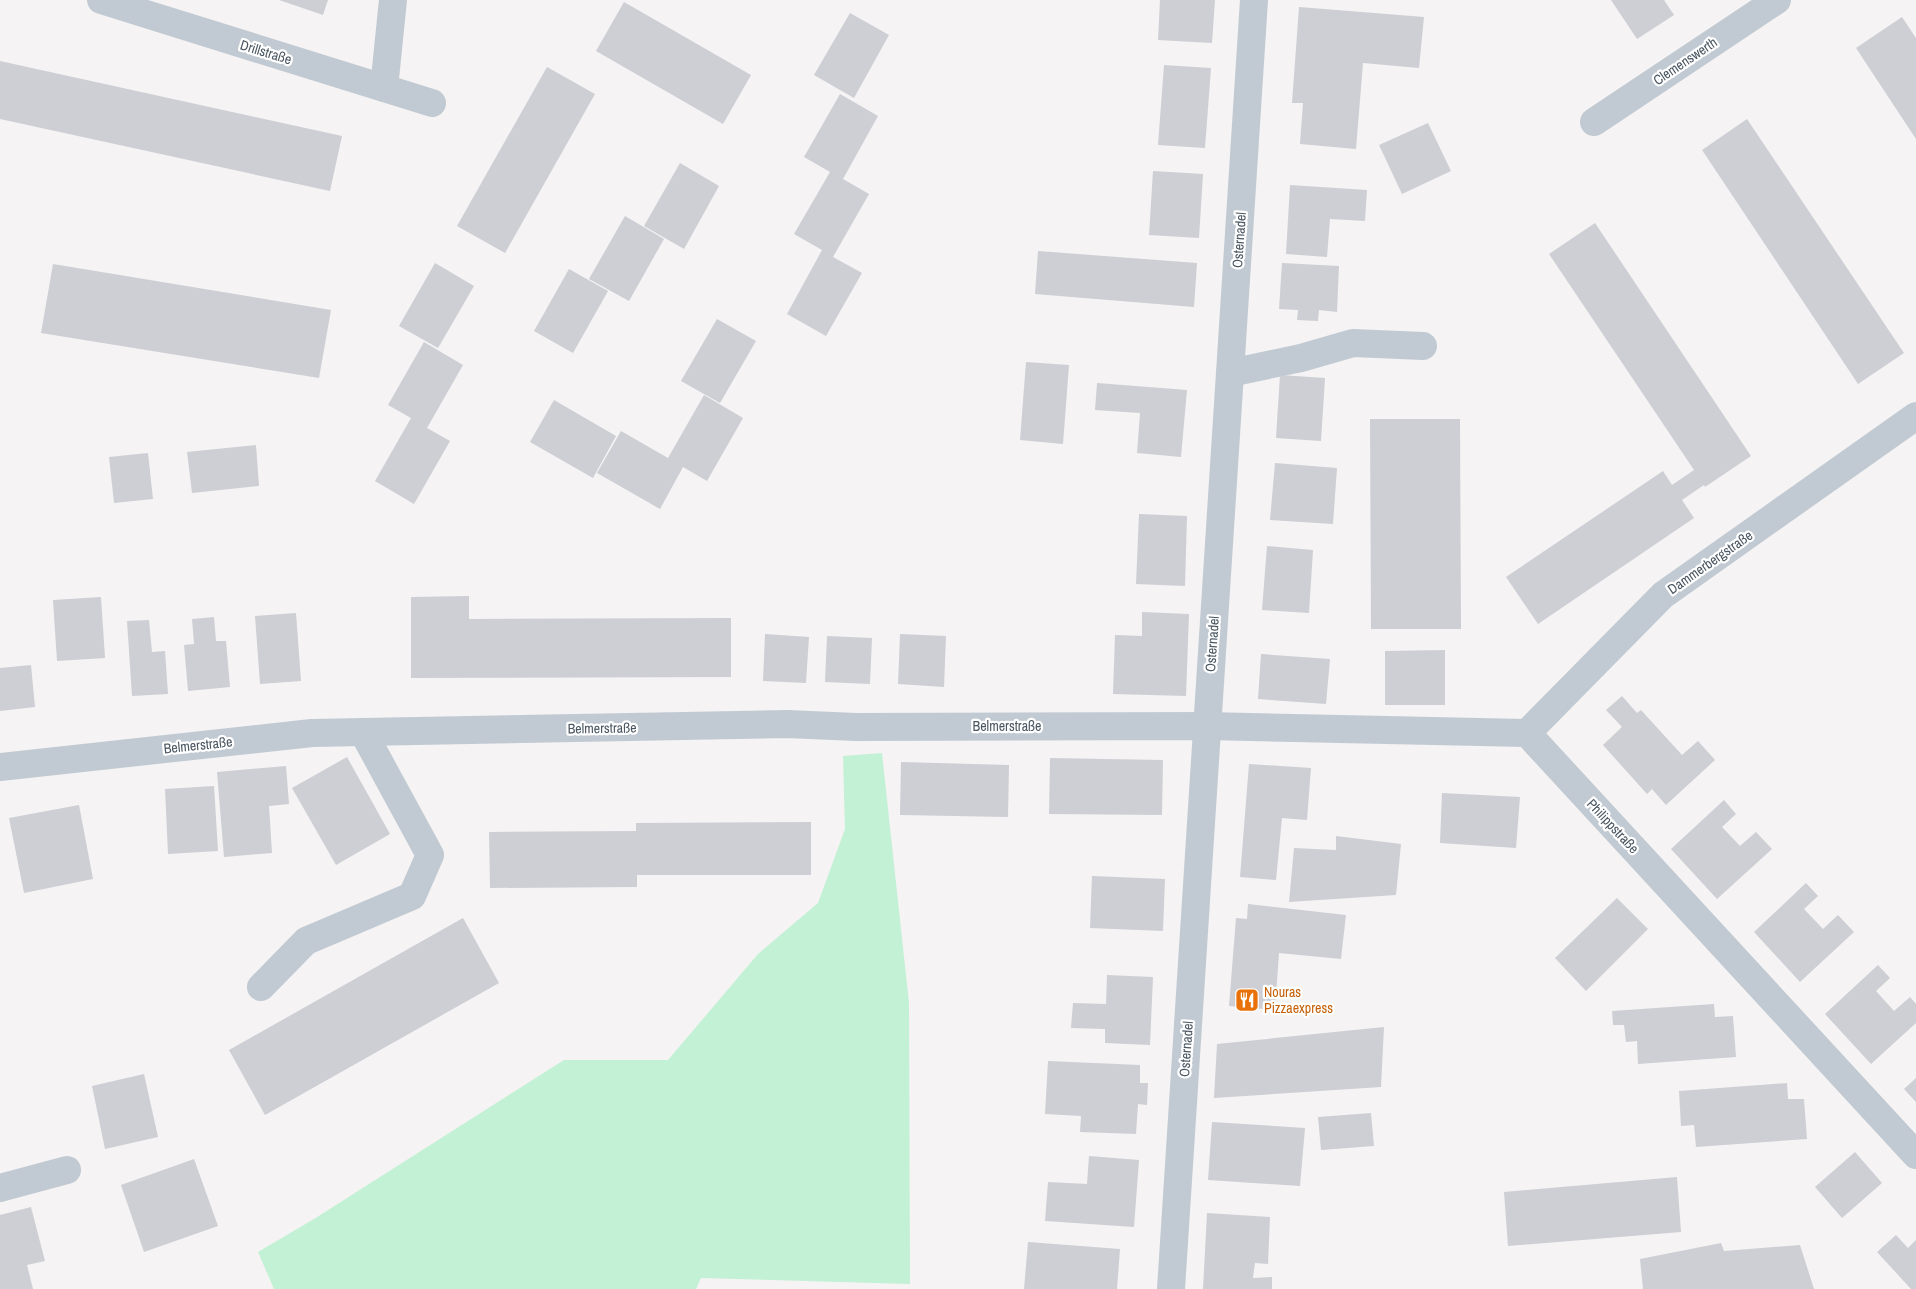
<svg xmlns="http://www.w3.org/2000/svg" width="1916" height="1289" font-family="'Archivo Narrow',sans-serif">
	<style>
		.green { fill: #c3f1d5 }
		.building { fill: #cdcfd5 }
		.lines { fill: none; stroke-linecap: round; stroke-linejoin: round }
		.minor { stroke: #c1cad2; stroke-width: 28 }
		.labels { text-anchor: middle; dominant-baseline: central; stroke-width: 4.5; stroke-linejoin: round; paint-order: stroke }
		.street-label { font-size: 14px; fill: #4a5661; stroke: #fff }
		.food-label { font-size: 14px; fill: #c56008; stroke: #fff; text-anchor: start }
	</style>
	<rect width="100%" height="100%" fill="#f5f3f3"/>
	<path class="green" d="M 882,753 L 909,1003 L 910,1284 L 701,1278 L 696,1289 L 274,1289 L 258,1252 L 314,1219 L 564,1060 L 668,1060 L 758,954 L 818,903 L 845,829 L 843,756 Z"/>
	<g class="building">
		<path d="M 279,0 L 328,0 L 323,15 Z"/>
		<path d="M 1160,0 L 1215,0 L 1212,43 L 1158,40 Z"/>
		<path d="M 1611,0 L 1664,0 L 1674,15 L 1637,39 Z"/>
		<path d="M 624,2 L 751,75 L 723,124 L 596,51 Z"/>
		<path d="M 1299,7 L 1424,17 L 1419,68 L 1363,63 L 1356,149 L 1300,144 L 1303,103 L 1292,103 Z"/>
		<path d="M 850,13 L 889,35 L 854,98 L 814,75 Z"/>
		<path d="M 1902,17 L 1916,38 L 1916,139 L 1856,48 Z"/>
		<path d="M 0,61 L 342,136 L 330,191 L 0,119 Z"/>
		<path d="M 1164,65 L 1211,68 L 1205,148 L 1158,145 Z"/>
		<path d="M 547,67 L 595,94 L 505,253 L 457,226 Z"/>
		<path d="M 840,94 L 878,116 L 843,179 L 869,194 L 833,257 L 862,273 L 826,336 L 787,314 L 822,250 L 794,234 L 830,172 L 804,157 Z"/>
		<path d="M 1747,119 L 1904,353 L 1858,384 L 1702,150 Z"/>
		<path d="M 1428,123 L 1451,171 L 1402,194 L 1379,145 Z"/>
		<path d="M 680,163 L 719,186 L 684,249 L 644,226 Z"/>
		<path d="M 1153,171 L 1203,174 L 1199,238 L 1149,235 Z"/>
		<path d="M 1290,185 L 1367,190 L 1365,221 L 1330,219 L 1327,257 L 1286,254 Z"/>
		<path d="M 625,216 L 664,239 L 629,301 L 589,279 Z"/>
		<path d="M 1595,223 L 1751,456 L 1705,487 L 1704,485 L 1682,500 L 1694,518 L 1538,624 L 1506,577 L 1663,471 L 1672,485 L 1694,470 L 1549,254 Z"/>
		<path d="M 1038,251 L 1197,263 L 1194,307 L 1035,294 Z"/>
		<path d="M 435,263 L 474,286 L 438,348 L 399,326 Z"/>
		<path d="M 1282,263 L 1339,266 L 1337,312 L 1319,310 L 1318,321 L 1297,320 L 1298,310 L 1279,309 Z"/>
		<path d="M 53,264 L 331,310 L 319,378 L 41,333 Z"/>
		<path d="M 569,269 L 608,291 L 573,353 L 534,331 Z"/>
		<path d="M 717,319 L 756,341 L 720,403 L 681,381 Z"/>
		<path d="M 424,342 L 463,365 L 427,428 L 450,441 L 414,504 L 375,481 L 411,418 L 388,405 Z"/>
		<path d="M 1026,362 L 1069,365 L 1063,444 L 1020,440 Z"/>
		<path d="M 1280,375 L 1325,378 L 1321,441 L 1276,438 Z"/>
		<path d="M 1097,383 L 1187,390 L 1181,457 L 1137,453 L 1140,413 L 1095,410 Z"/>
		<path d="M 704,395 L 743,418 L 707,481 L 683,467 L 660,509 L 597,473 L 621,431 L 668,458 Z"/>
		<path d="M 554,400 L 616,436 L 593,478 L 530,442 Z"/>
		<path d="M 1370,419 L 1460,419 L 1461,629 L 1371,629 Z"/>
		<path d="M 256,445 L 259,486 L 192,493 L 187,452 Z"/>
		<path d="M 148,453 L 153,499 L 114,503 L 109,457 Z"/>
		<path d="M 1275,463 L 1337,468 L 1333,524 L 1270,520 Z"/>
		<path d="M 1139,514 L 1187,516 L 1185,586 L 1136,584 Z"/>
		<path d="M 1267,546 L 1313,550 L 1309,613 L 1262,610 Z"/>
		<path d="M 469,596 L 469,619 L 731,618 L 731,677 L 411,678 L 411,597 Z"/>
		<path d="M 101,597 L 105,658 L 57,661 L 53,600 Z"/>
		<path d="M 1142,612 L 1189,614 L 1186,696 L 1113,694 L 1115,635 L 1142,636 Z"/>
		<path d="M 296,613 L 301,681 L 260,684 L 255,616 Z"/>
		<path d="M 214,617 L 216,641 L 226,641 L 230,687 L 188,691 L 184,645 L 194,644 L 192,619 Z"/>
		<path d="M 149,620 L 152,652 L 165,651 L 168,694 L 132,696 L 127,621 Z"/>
		<path d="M 765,634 L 809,637 L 806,683 L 763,681 Z"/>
		<path d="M 900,634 L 946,636 L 944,687 L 898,684 Z"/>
		<path d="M 827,636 L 872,638 L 870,684 L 825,682 Z"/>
		<path d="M 1445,650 L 1445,705 L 1385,705 L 1385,651 Z"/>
		<path d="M 1261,654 L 1330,659 L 1326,704 L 1258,699 Z"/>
		<path d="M 31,665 L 35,707 L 0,711 L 0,668 Z"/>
		<path d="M 1622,696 L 1637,713 L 1641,710 L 1682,755 L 1698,741 L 1715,760 L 1666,805 L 1652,789 L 1647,794 L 1603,745 L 1622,727 L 1606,710 Z"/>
		<path d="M 347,757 L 390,834 L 336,865 L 292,788 Z"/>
		<path d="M 1050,758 L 1163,760 L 1162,815 L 1049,814 Z"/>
		<path d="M 901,762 L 1009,765 L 1008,817 L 900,815 Z"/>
		<path d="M 1249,764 L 1311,768 L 1307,820 L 1282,818 L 1276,880 L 1240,877 Z"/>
		<path d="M 286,766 L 289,804 L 269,806 L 272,853 L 224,857 L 217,772 Z"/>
		<path d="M 214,786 L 218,851 L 168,854 L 165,789 Z"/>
		<path d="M 1442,793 L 1520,797 L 1516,848 L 1440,843 Z"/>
		<path d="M 1724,800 L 1736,814 L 1722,827 L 1740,846 L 1756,832 L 1772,849 L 1717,899 L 1671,849 Z"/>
		<path d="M 79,805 L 93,879 L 24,893 L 9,818 Z"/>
		<path d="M 811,822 L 811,875 L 637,875 L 637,887 L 490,888 L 489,832 L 636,831 L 636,823 Z"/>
		<path d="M 1336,836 L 1401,844 L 1396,895 L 1289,902 L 1294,848 L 1336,850 Z"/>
		<path d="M 1092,876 L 1165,879 L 1163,931 L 1090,928 Z"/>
		<path d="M 1806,883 L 1818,896 L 1804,909 L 1823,929 L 1838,915 L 1854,932 L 1800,982 L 1754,932 Z"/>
		<path d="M 1617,898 L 1648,929 L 1586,991 L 1555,958 Z"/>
		<path d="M 1248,904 L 1346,915 L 1341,959 L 1279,953 L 1275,1010 L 1229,1006 L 1236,918 L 1247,919 Z"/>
		<path d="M 463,918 L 499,983 L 265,1115 L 229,1050 Z"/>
		<path d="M 1878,965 L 1890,978 L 1876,991 L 1894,1011 L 1910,997 L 1916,1004 L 1916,1023 L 1871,1064 L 1825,1014 Z"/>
		<path d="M 1107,975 L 1153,977 L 1150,1045 L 1105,1043 L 1105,1029 L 1071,1028 L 1073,1003 L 1106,1004 Z"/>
		<path d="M 1714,1004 L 1715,1017 L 1733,1016 L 1736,1057 L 1638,1064 L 1637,1041 L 1626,1042 L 1624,1025 L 1613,1025 L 1612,1011 Z"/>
		<path d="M 1384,1027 L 1381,1087 L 1214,1098 L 1217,1044 Z"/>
		<path d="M 1048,1061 L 1140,1065 L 1140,1083 L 1148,1083 L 1147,1105 L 1138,1104 L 1136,1134 L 1080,1132 L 1081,1116 L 1045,1114 Z"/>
		<path d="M 144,1074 L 158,1137 L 105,1149 L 92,1086 Z"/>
		<path d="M 1916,1078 L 1916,1102 L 1904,1089 Z"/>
		<path d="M 1787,1083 L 1788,1099 L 1804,1099 L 1807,1139 L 1696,1147 L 1694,1125 L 1681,1126 L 1679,1091 Z"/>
		<path d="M 1371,1113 L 1374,1146 L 1321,1150 L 1318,1117 Z"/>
		<path d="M 1212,1122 L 1305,1128 L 1300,1186 L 1208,1180 Z"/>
		<path d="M 1855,1152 L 1882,1183 L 1842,1218 L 1815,1187 Z"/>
		<path d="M 1089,1156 L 1139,1160 L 1134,1227 L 1045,1221 L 1048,1182 L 1087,1184 Z"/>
		<path d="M 194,1159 L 218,1226 L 144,1252 L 121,1185 Z"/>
		<path d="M 1677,1177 L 1681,1232 L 1508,1246 L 1504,1192 Z"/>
		<path d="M 31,1207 L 45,1261 L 27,1265 L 33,1289 L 0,1289 L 0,1215 Z"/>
		<path d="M 1207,1213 L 1270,1217 L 1268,1264 L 1255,1263 L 1253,1278 L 1272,1277 L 1272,1289 L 1203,1289 Z"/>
		<path d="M 1896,1235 L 1908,1248 L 1916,1240 L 1916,1289 L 1911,1289 L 1877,1252 Z"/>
		<path d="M 1028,1242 L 1120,1249 L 1117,1289 L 1024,1289 Z"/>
		<path d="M 1721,1243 L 1724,1251 L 1800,1245 L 1814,1289 L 1643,1289 L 1640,1259 Z"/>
	</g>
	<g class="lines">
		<g class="minor">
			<path d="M 101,0 L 432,103"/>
			<path d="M 384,88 L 393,0"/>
			<path d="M 1594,122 L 1777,0"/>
			<path d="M 1230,373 L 1301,358 L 1353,343 L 1423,346"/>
			<path d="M 1527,733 L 1663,595 L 1916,416"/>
			<path d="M 0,767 L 312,733 L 363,732 L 787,724 L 856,727 L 1206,726 L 1527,733 L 1916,1155"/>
			<path d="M 261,987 L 306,941 L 412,896 L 430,855 L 363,732"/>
			<path d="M 0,1188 L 67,1170"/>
			<path d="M 1171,1289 L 1254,0"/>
		</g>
	</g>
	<defs>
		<g id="restaurant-square" transform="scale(1.25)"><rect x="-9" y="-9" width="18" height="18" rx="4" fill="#e8710a" stroke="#fff"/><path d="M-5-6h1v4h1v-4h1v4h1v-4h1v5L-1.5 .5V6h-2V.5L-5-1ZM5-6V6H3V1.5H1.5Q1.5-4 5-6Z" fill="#fff"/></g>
	</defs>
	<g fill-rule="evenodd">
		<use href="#restaurant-square" x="1247" y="1000"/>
	</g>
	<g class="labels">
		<g class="street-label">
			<text transform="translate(266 52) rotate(17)">Drillstraße</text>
			<text transform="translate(1685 61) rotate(-34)">Clemenswerth</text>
			<text transform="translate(1239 240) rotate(-86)">Osternadel</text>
			<text transform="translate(1710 562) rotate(-35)">Dammerbergstraße</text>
			<text transform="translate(1212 644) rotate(-86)">Osternadel</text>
			<text x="1007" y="726">Belmerstraße</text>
			<text transform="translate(602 728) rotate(-1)">Belmerstraße</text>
			<text transform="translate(198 745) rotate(-6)">Belmerstraße</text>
			<text transform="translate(1613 826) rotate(47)">Philippstraße</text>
			<text transform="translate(1186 1049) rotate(-86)">Osternadel</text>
		</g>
		<g class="food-label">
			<text x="1264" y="992">Nouras<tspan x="1264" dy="16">Pizzaexpress</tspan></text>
		</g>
	</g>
</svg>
